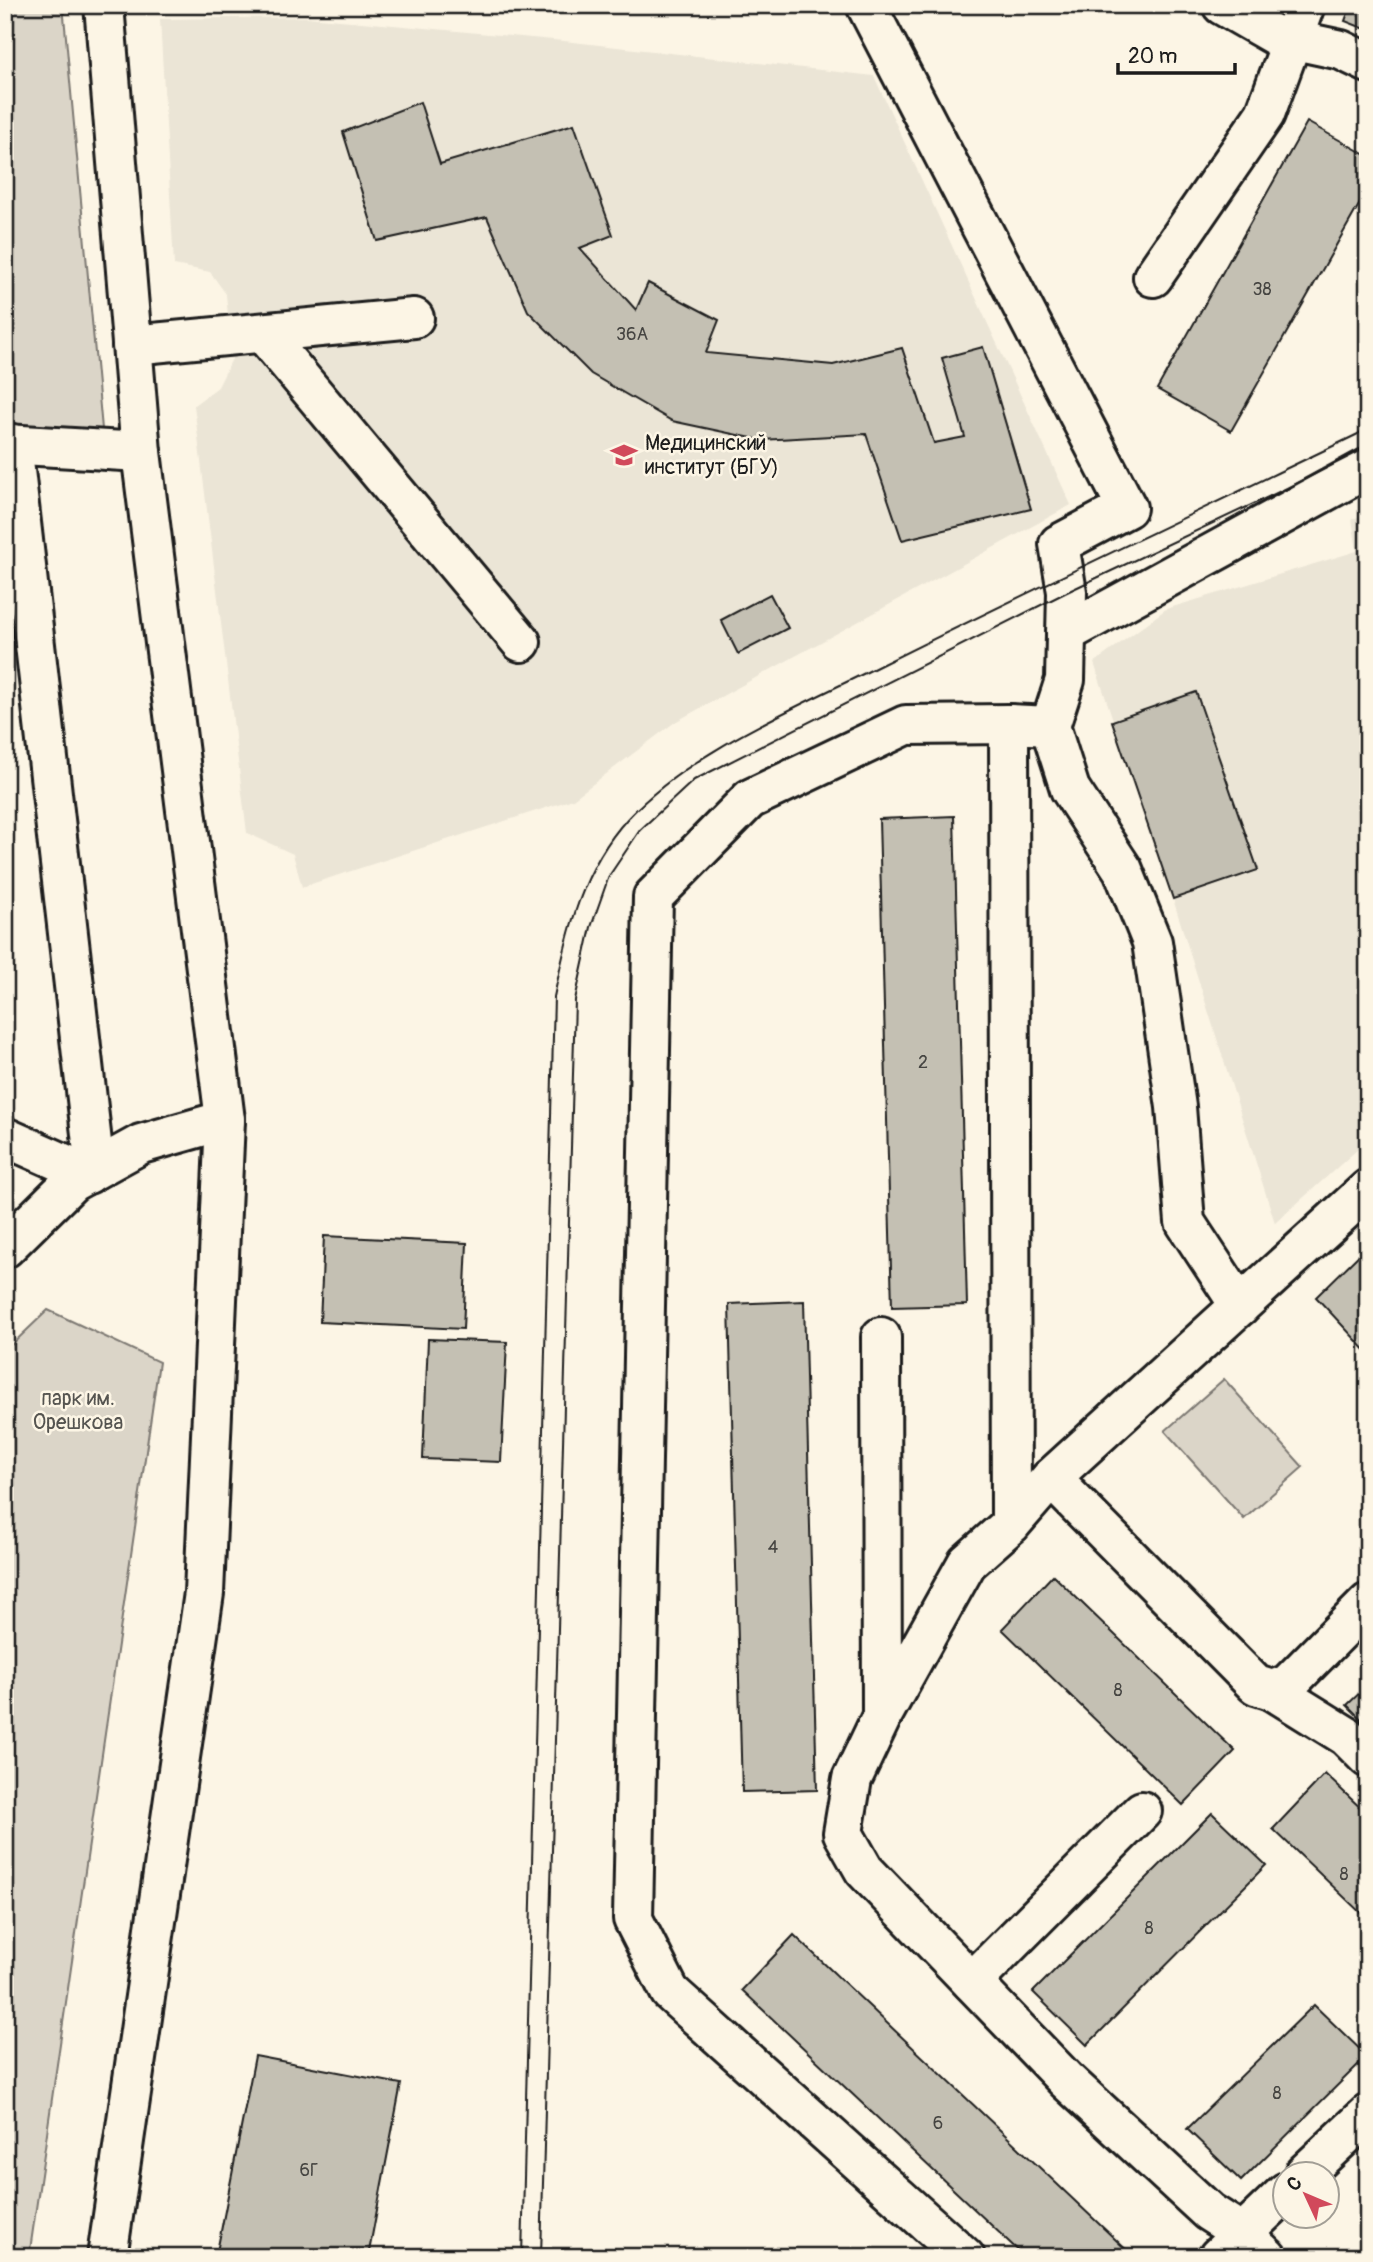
<svg xmlns="http://www.w3.org/2000/svg" width="1373" height="2262" font-family="Pangolin,sans-serif">
	<style>
		.built { fill: #ebe5d6 }
		.green { fill: #dbd5c8; stroke: #7c7872; stroke-width: 2 }
		.building { fill: #c4c0b3; stroke: #1c1c1c; stroke-width: 2 }
		.lines { fill: none; stroke-linecap: round; stroke-linejoin: round }
		.minor-casing { stroke: #1c1c1c; stroke-width: 44 }
		.minor { stroke: #fcf5e5; stroke-width: 38 }
		.tram { stroke: #1c1c1c; stroke-width: 2 }
		.labels { text-anchor: middle; dominant-baseline: central; stroke-width: 5; stroke-linejoin: round; paint-order: stroke }
		.number-label { font-size: 18px; fill: #464542 }
		.poi-label { font-size: 21px; fill: #1c1c1c; stroke: #fcf5e5; text-anchor: start }
		.park-label { font-size: 21px; fill: #555450; stroke: #fcf5e5 }
	</style>
	<rect width="100%" height="100%" fill="#fcf5e5"/>
	<filter id="ink" filterUnits="userSpaceOnUse"><feTurbulence type="fractalNoise" baseFrequency=".0143" numOctaves="2"/><feDisplacementMap in="SourceGraphic" scale="14" xChannelSelector="R" yChannelSelector="G"/><feConvolveMatrix kernelMatrix="1 2 1 2 8 2 1 2 1" color-interpolation-filters="sRGB"/></filter>
	<g filter="url(#ink)">
		<g class="built">
			<path d="M 308,17 L 564,41 L 874,76 L 1071,505 L 675,722 L 573,799 L 302,887 L 293,854 L 247,833 L 194,405 L 218,387 L 232,359 L 226,294 L 210,272 L 174,265 L 160,19 Z"/>
			<path d="M 1368,514 L 1368,1140 L 1275,1223 L 1173,899 L 1094,663 L 1166,609 L 1357,551 L 1352,519 Z"/>
		</g>
		<g class="green">
			<path d="M 5,5 L 63,5 L 103,440 L 5,435 Z"/>
			<path d="M 48,1310 L 159,1362 L 29,2257 L 5,2257 L 5,1351 Z"/>
			<path d="M 1224,1379 L 1303,1467 L 1244,1519 L 1165,1431 Z"/>
		</g>
		<g class="building">
			<path d="M 1351,5 L 1368,5 L 1368,30 L 1345,21 Z"/>
			<path d="M 420,102 L 440,164 L 574,124 L 613,235 L 580,248 L 636,310 L 648,283 L 719,320 L 706,353 L 833,365 L 902,348 L 934,443 L 965,437 L 942,358 L 983,347 L 1031,509 L 902,540 L 866,434 L 761,440 L 672,421 L 591,374 L 528,311 L 487,217 L 377,241 L 343,132 Z"/>
			<path d="M 1307,122 L 1368,156 L 1368,189 L 1231,431 L 1157,389 Z"/>
			<path d="M 770,594 L 788,628 L 738,654 L 721,620 Z"/>
			<path d="M 1196,692 L 1258,870 L 1173,899 L 1112,721 Z"/>
			<path d="M 954,816 L 967,1305 L 892,1307 L 879,819 Z"/>
			<path d="M 324,1236 L 467,1243 L 463,1329 L 320,1322 Z"/>
			<path d="M 1368,1246 L 1368,1353 L 1316,1297 Z"/>
			<path d="M 804,1301 L 817,1790 L 742,1792 L 729,1304 Z"/>
			<path d="M 428,1339 L 507,1342 L 501,1462 L 423,1459 Z"/>
			<path d="M 1053,1575 L 1235,1751 L 1183,1805 L 1002,1629 Z"/>
			<path d="M 1368,1685 L 1368,1726 L 1347,1705 Z"/>
			<path d="M 1325,1774 L 1368,1815 L 1368,1920 L 1273,1829 Z"/>
			<path d="M 1212,1813 L 1266,1865 L 1087,2045 L 1033,1992 Z"/>
			<path d="M 794,1935 L 1134,2257 L 1025,2257 L 742,1990 Z"/>
			<path d="M 1314,2005 L 1367,2056 L 1241,2181 L 1187,2129 Z"/>
			<path d="M 255,2056 L 401,2084 L 368,2257 L 216,2257 Z"/>
		</g>
		<g class="lines">
			<g class="minor-casing">
				<g id="minor">
					<path d="M 104,5 L 141,452 L 225,1120 L 204,1593 L 107,2257"/>
					<path d="M 866,5 L 1127,508 L 1059,544 L 1067,592 L 1065,680 L 1050,726 L 1070,789 L 1123,870 L 1152,942 L 1176,1107 L 1185,1222 L 1240,1306"/>
					<path d="M 1222,5 L 1276,36 L 1341,50 L 1368,63"/>
					<path d="M 1153,277 L 1265,114 L 1305,5"/>
					<path d="M 263,333 L 521,642"/>
					<path d="M 132,345 L 414,318"/>
					<path d="M 5,444 L 141,452"/>
					<path d="M 12,444 L 95,1169"/>
					<path d="M 1066,633 L 1368,468"/>
					<path d="M 1009,724 L 1011,1524"/>
					<path d="M 5,1137 L 88,1174"/>
					<path d="M 5,1248 L 72,1182 L 141,1144 L 225,1120"/>
					<path d="M 881,1337 L 882,1714"/>
					<path d="M 1051,1478 L 1256,1685 L 1272,1690 L 1288,1684 L 1368,1603"/>
					<path d="M 1272,1690 L 1346,1736 L 1368,1758"/>
					<path d="M 972,1982 L 1142,1811"/>
					<path d="M 1304,2174 L 1368,2114"/>
					<path d="M 965,2257 L 670,1992 L 633,1919 L 653,897 L 750,799 L 906,725 L 1009,724 L 1050,726"/>
					<path d="M 1218,2257 L 1286,2192"/>
					<path d="M 1267,2257 L 1242,2233 L 1209,2212 L 1066,2080 L 864,1870 L 843,1833 L 852,1779 L 882,1716 L 967,1563 L 1011,1524 L 1051,1478 L 1368,1189"/>
				</g>
			</g>
			<use href="#minor" class="minor"/>
			<g class="tram">
				<path d="M 522,2257 L 554,997 C 567,933 582,868 628,818 C 692,750 798,707 881,665 C 1039,586 1199,511 1358,434 L 1368,426"/>
				<path d="M 541,2257 L 575,1000 L 591,927 L 609,876 L 640,830 L 694,780 L 1067,592 L 1287,488 L 1368,447"/>
			</g>
		</g>
	</g>
	<defs>
		<g id="university-bare" transform="scale(2.1)"><path d="M0-5L7-2L0 1L-7-2ZM-4 1L0 2.5L4 1V4Q0 6-4 4Z" fill="#d1495b" stroke="#fcf5e5" stroke-width="2.5" paint-order="stroke"/></g>
	</defs>
	<g fill-rule="evenodd">
		<use href="#university-bare" x="624" y="455"/>
	</g>
	<g class="labels">
		<g class="number-label">
			<text x="1262" y="289">38</text>
			<text x="632" y="334">36А</text>
			<text x="923" y="1062">2</text>
			<text x="773" y="1547">4</text>
			<text x="1118" y="1690">8</text>
			<text x="1344" y="1874">8</text>
			<text x="1149" y="1928">8</text>
			<text x="1277" y="2093">8</text>
			<text x="938" y="2123">6</text>
			<text x="309" y="2170">6Г</text>
		</g>
		<g class="poi-label">
			<text x="645" y="443">Медицинский<tspan x="645" dy="24">институт (БГУ)</tspan></text>
		</g>
		<g class="park-label">
			<text x="78" y="1398">парк им.<tspan x="78" dy="24">Орешкова</tspan></text>
		</g>
	</g>
	<rect width="1373" height="2262" fill="none" stroke="#fcf5e5" stroke-width="28"/>
	<rect x="14" y="14" width="1345" height="2234" fill="none" stroke="#1c1c1c" stroke-width="2.5" filter="url(#ink)"/>
	<g transform="translate(1306 2195) rotate(314)"><circle r="33" fill="#fcf5e5" stroke="#a29e95" stroke-width="2"/>
	<path d="M0-5L12 26L0 18L-12 26Z" fill="#d1495b"/>
	<text y="-10" font-size="19" font-weight="bold" text-anchor="middle" fill="#1c1c1c">С</text>
	</g>
	<path d="M1118 63v10h117v-10" fill="none" stroke="#1c1c1c" stroke-width="3.5"/>
	<text x="1128" y="63" font-size="21" fill="#1c1c1c" stroke="#fcf5e5" stroke-width="5" paint-order="stroke">20 m</text>
</svg>
